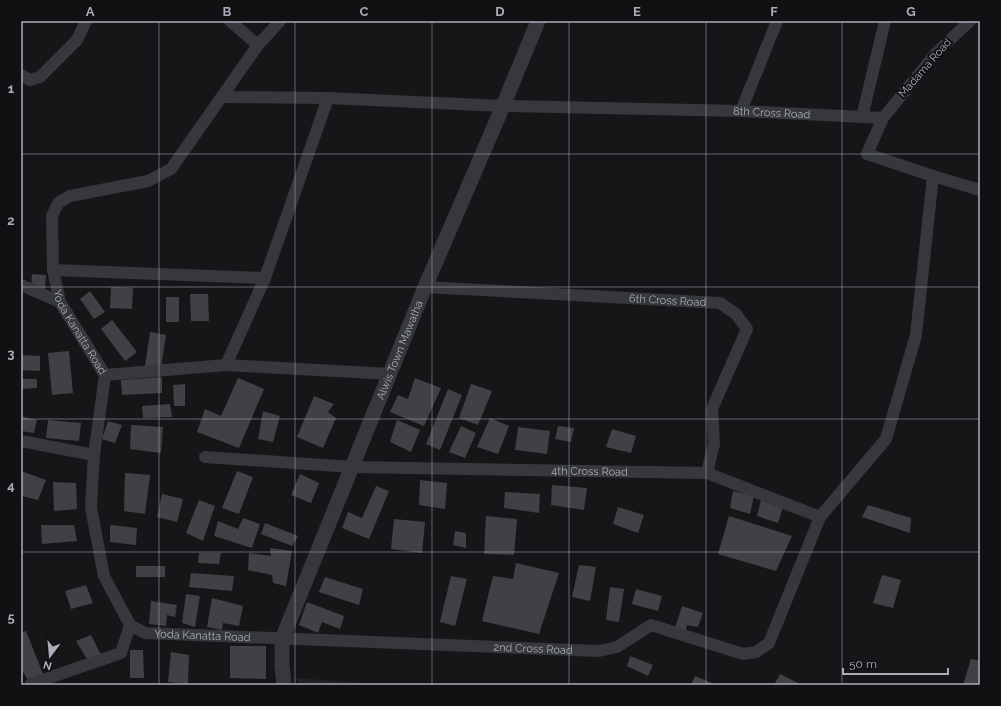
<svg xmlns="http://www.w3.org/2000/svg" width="1001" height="706" font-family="Raleway,sans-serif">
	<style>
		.built { fill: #222225 }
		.building { fill: #404145 }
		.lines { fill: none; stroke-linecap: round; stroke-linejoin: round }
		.minor { stroke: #37383d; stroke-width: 12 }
		.tertiary { stroke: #37383d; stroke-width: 15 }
		.grid { fill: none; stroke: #a8adb8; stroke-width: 1; stroke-opacity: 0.55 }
		.labels { text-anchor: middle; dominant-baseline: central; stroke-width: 4; stroke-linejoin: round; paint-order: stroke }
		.street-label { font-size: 11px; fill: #a8adb8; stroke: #111113 }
		.neatline { fill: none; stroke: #a8adb8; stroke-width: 1.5 }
		.grid-label { font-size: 13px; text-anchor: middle; font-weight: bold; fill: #a8adb8 }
	</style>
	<rect width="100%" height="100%" fill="#161618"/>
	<path class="built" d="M 297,678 L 389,685 L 299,685 Z"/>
	<g class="building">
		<path d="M 32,274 L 46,275 L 45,289 L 31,288 Z"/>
		<path d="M 111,287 L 133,288 L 132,309 L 110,308 Z"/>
		<path d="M 90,291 L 105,312 L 94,319 L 80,299 Z"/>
		<path d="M 190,294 L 208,294 L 209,321 L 191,321 Z"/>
		<rect x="166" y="297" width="13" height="25"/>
		<path d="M 112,320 L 137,352 L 125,361 L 101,329 Z"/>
		<path d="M 150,332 L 166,335 L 161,368 L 145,366 Z"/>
		<path d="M 69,351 L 73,393 L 52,395 L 48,353 Z"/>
		<path d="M 21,355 L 40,356 L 40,371 L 21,370 Z"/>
		<path d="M 162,377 L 162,393 L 122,395 L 121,380 Z"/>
		<path d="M 238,378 L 264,389 L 239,448 L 197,432 L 205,409 L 221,416 Z"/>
		<path d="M 415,378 L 441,388 L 424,426 L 390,412 L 398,395 L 408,399 Z"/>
		<path d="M 21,379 L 37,379 L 37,388 L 21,389 Z"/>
		<path d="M 185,384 L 185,406 L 174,406 L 173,385 Z"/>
		<path d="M 471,384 L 492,391 L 478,425 L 459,418 Z"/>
		<path d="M 448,389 L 462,395 L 440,450 L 426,444 Z"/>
		<path d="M 314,396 L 334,404 L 328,412 L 336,418 L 323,448 L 297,437 Z"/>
		<path d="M 170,404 L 172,417 L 143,418 L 142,406 Z"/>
		<path d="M 263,411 L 280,416 L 273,442 L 258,439 Z"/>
		<path d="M 21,416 L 37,420 L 34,433 L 21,431 Z"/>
		<path d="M 490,418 L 509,426 L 498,454 L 477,447 Z"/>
		<path d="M 48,420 L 81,423 L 79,441 L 46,438 Z"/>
		<path d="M 397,420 L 420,430 L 411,452 L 390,442 Z"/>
		<path d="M 108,421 L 122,425 L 115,443 L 102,439 Z"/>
		<path d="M 131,425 L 163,427 L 161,453 L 130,449 Z"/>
		<path d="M 461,426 L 476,433 L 465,458 L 449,452 Z"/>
		<path d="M 558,426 L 574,428 L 571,442 L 555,439 Z"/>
		<path d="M 518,427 L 550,431 L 547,454 L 515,450 Z"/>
		<path d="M 612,429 L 636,436 L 631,453 L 606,447 Z"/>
		<path d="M 21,471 L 46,480 L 38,500 L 21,496 Z"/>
		<path d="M 237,471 L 253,477 L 239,514 L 222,508 Z"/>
		<path d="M 125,473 L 150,475 L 145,514 L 124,511 Z"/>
		<path d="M 300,474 L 319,483 L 311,503 L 291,495 Z"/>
		<path d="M 420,480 L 447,483 L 445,509 L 419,505 Z"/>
		<path d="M 53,482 L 76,483 L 77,509 L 54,511 Z"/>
		<path d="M 552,485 L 587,488 L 584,510 L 551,505 Z"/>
		<path d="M 376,486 L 389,491 L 369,539 L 342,528 L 348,512 L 362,518 Z"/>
		<path d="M 733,491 L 754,496 L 750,514 L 730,508 Z"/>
		<path d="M 505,492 L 540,494 L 539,513 L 504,508 Z"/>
		<path d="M 162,494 L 183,499 L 177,522 L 157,517 Z"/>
		<path d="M 199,500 L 215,506 L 203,541 L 186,533 Z"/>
		<path d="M 761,500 L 783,507 L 778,523 L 757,516 Z"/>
		<path d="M 868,505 L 911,518 L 910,533 L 862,517 Z"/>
		<path d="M 618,507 L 644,515 L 638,533 L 613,524 Z"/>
		<path d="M 486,516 L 517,519 L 514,555 L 484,554 Z"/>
		<path d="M 729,516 L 792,536 L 776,571 L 718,554 Z"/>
		<path d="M 243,518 L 260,524 L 252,548 L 214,536 L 218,521 L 238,529 Z"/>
		<path d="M 394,519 L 425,522 L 422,553 L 391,549 Z"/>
		<path d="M 265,523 L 298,536 L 292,546 L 261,534 Z"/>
		<path d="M 41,525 L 74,525 L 77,541 L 42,544 Z"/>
		<path d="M 110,525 L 137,528 L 136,545 L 110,542 Z"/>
		<path d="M 455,531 L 466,533 L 466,548 L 453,545 Z"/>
		<path d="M 270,548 L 292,551 L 286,586 L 273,583 L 272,575 L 248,570 L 249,553 L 271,556 Z"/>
		<path d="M 199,553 L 221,553 L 219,564 L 198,563 Z"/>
		<path d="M 516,563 L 559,573 L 539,634 L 482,621 L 493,576 L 513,579 Z"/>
		<path d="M 579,565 L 596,567 L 590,601 L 572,597 Z"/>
		<rect x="136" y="566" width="29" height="11"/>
		<path d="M 191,573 L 234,576 L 232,591 L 189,587 Z"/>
		<path d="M 882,575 L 901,580 L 893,608 L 873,603 Z"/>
		<path d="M 451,576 L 467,579 L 455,626 L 440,622 Z"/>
		<path d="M 325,577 L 363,589 L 359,605 L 319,592 Z"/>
		<path d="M 86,585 L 93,603 L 71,609 L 65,591 Z"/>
		<path d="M 610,587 L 624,589 L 619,622 L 606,620 Z"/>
		<path d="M 636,589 L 662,596 L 658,611 L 632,604 Z"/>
		<path d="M 186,594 L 200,596 L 195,627 L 182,623 Z"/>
		<path d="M 212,598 L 243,606 L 239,626 L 223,623 L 222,630 L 207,627 Z"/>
		<path d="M 151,601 L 177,605 L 175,617 L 167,615 L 166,626 L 149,624 Z"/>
		<path d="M 307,602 L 344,616 L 340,629 L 322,622 L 318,633 L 299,625 Z"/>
		<path d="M 682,606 L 703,613 L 698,627 L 687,625 L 686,630 L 675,628 Z"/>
		<path d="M 26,631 L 43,674 L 28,680 L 21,669 L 21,633 Z"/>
		<path d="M 91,635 L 101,655 L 87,659 L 76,641 Z"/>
		<path d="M 230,646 L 266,646 L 266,679 L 230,678 Z"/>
		<path d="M 130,650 L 143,650 L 144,678 L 130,678 Z"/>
		<path d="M 171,652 L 189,655 L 188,684 L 168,682 Z"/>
		<path d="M 630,656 L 653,665 L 648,676 L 627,666 Z"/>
		<path d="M 971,659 L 980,661 L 980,685 L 963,685 Z"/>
		<path d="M 780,674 L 802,685 L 774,685 Z"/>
		<path d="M 695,676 L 717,685 L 691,685 Z"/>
	</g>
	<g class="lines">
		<g class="minor">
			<path d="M 230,21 L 258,45"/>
			<path id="s1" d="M 280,21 L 258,45 L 171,169 L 148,181 L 70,196 L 58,203 L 52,216 L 53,270 L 60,302 L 105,375 L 94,455 L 91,508 L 104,576 L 130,625 L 145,633 L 599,651 L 617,647 L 651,625 L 743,654 L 756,652 L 769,643 L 820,517 L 886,439 L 916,335 L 933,176"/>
			<path d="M 970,21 L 937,52 L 883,118 L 867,154 L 933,176 L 980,190"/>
			<path d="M 21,75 L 30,80 L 40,77 L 77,40 L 86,21"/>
			<path id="s2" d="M 222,97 L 328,98 L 503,106 L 741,111 L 883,118"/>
			<path d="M 741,111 L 777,21"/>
			<path d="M 862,117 L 885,21"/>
			<path d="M 53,270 L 265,278"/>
			<path d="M 21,285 L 60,302"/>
			<path id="s3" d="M 425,287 L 720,303 L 736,314 L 747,329 L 712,409 L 714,444 L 707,473"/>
			<path d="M 226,365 L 265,278 L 328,98"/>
			<path d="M 105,375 L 226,365 L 390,374"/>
			<path d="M 21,441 L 94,455"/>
			<path id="s4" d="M 205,457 L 352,467 L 707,473 L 820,517"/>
			<path d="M 31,685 L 31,684 L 121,653 L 130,625"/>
		</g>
		<path class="tertiary" id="s5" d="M 284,685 L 282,665 L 282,639 L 425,287 L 503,106 L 538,21"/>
	</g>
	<path class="grid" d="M 159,21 L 159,685M 295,21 L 295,685M 432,21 L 432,685M 569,21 L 569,685M 706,21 L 706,685M 842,21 L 842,685M 21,154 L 980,154M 21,287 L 980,287M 21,419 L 980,419M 21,552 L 980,552"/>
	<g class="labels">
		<g class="street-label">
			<text transform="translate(925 68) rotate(-49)">Madama Road</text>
			<text stroke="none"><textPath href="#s2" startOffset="550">8th Cross Road</textPath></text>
			<text stroke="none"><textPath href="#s3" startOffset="243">6th Cross Road</textPath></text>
			<text stroke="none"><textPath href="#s1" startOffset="440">Yoda Kanatta Road</textPath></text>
			<text stroke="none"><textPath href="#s5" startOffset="358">Alwis Town Mawatha</textPath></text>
			<text stroke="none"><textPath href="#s4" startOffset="385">4th Cross Road</textPath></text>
			<text stroke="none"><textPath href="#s1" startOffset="823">Yoda Kanatta Road</textPath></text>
			<text stroke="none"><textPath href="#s1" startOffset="1154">2nd Cross Road</textPath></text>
		</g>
	</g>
	<rect width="1001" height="706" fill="none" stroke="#111113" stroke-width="44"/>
	<g transform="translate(50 656) rotate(196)" stroke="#111113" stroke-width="3" paint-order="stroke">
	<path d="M0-3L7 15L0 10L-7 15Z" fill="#a8adb8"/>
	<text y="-6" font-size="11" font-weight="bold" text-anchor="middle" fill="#a8adb8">N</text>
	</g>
	<path d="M843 668v6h105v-6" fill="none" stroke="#a8adb8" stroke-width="2"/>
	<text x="849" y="668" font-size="12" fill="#a8adb8" stroke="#111113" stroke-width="3" paint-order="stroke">50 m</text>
	<rect x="22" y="22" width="957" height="662" class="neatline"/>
	<g class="grid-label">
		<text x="90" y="16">A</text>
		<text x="227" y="16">B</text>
		<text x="364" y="16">C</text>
		<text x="500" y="16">D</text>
		<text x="637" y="16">E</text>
		<text x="774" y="16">F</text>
		<text x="911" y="16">G</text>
		<text x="11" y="93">1</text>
		<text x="11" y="225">2</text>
		<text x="11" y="358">3</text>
		<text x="11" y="490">4</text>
		<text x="11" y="622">5</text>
	</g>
</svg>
